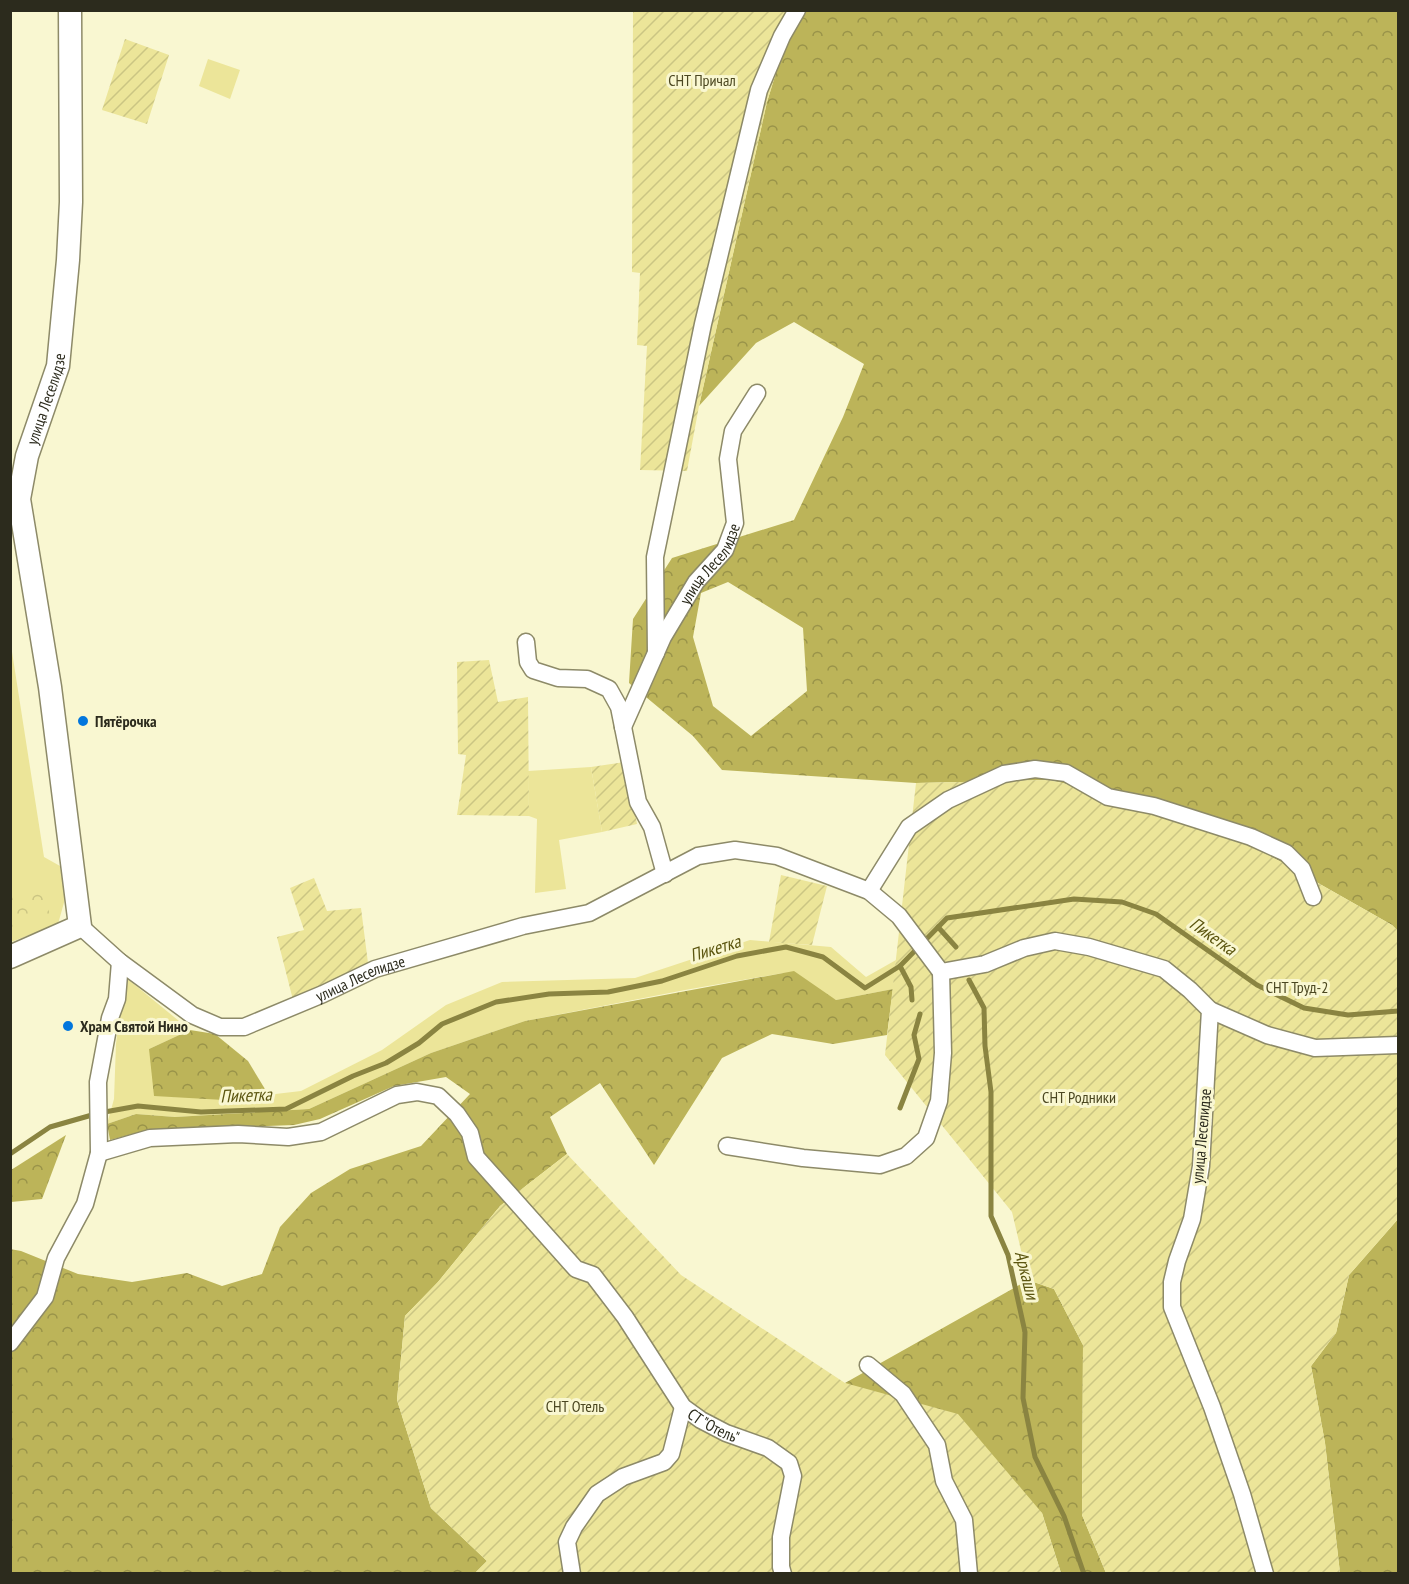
<svg xmlns="http://www.w3.org/2000/svg" width="1409" height="1584" font-family="'PT Sans Narrow',sans-serif">
	<style>
		.grass { fill: #ece599 }
		.forest { fill: url(#forest-crowns); fill-rule: evenodd }
		.park { fill: url(#park-crowns) }
		.garden { fill: url(#garden-furrows) }
		.lines { fill: none; stroke-linecap: round; stroke-linejoin: round }
		.stream { stroke: #8a8441; stroke-width: 5 }
		.street-casing { stroke: #8d8a68; stroke-width: 19 }
		.secondary-casing { stroke: #8d8a68; stroke-width: 25 }
		.street { stroke: #fff; stroke-width: 16 }
		.secondary { stroke: #fff; stroke-width: 22 }
		.poi-dot { fill: #0276dd; stroke: #f9f7d1; stroke-width: 2 }
		.labels { text-anchor: middle; dominant-baseline: central; stroke-width: 6; stroke-linejoin: round; paint-order: stroke }
		.park-label { font-size: 16px; fill: #4b4721; stroke: #f9f7d1 }
		.street-label { font-size: 16px; fill: #2c2b1d; stroke: #f9f7d1 }
		.poi-label { font-size: 16px; font-weight: bold; fill: #2c2b1d; stroke: #f9f7d1; text-anchor: start }
		.water-label { font-size: 18px; font-style: italic; fill: #5b550f; stroke: #f9f7d1 }
	</style>
	<defs>
		<pattern id="forest-crowns" width="20" height="18" patternUnits="userSpaceOnUse" patternTransform="scale(1.5)"><rect width="20" height="18" fill="#bcb459"/><path d="M2 6a3 3 0 1 1 6 0M12 15a3 3 0 1 1 6 0" fill="none" stroke="#999349"/></pattern>
		<pattern id="park-crowns" width="20" height="18" patternUnits="userSpaceOnUse" patternTransform="scale(1.5)"><rect width="20" height="18" fill="#ece599"/><path d="M2 6a3 3 0 1 1 6 0M12 15a3 3 0 1 1 6 0" fill="none" stroke="#cbc583"/></pattern>
		<pattern id="garden-furrows" width="10" height="10" patternUnits="userSpaceOnUse" patternTransform="scale(1.5)"><rect width="10" height="10" fill="#ece599"/><path d="M-1 1l2-2M0 10L10 0M9 11l2-2" fill="none" stroke="#cbc583"/></pattern>
	</defs>
	<rect width="100%" height="100%" fill="#f9f7d1"/>
	<g class="grass">
		<path d="M 208,59 L 240,70 L 230,99 L 199,86 Z"/>
		<path d="M 10,639 L 44,857 L 60,866 L 65,899 L 58,924 L 11,942 Z"/>
		<path d="M 591,767 L 602,832 L 559,840 L 566,889 L 535,893 L 537,819 L 529,816 L 528,771 Z"/>
		<path d="M 750,940 L 831,947 L 866,977 L 896,960 L 893,989 L 836,1000 L 783,973 L 685,990 L 525,1021 L 431,1053 L 309,1109 L 175,1117 L 136,1114 L 107,1124 L 114,1099 L 116,1044 L 124,976 L 190,1030 L 149,1049 L 224,1100 L 301,1091 L 382,1050 L 446,1005 L 502,982 L 635,978 Z"/>
	</g>
	<g class="forest">
		<path d="M 795,11 L 1398,11 L 1398,931 L 1392,925 L 1202,817 L 1050,780 L 916,783 L 722,770 L 693,736 L 629,683 L 633,619 L 672,558 L 794,520 L 843,417 L 864,364 L 794,322 L 756,343 L 699,406 L 767,102 ZM 728,582 L 803,628 L 807,691 L 751,736 L 713,706 L 693,637 L 701,593 Z"/>
		<path d="M 794,971 L 836,1000 L 893,989 L 887,1035 L 833,1044 L 772,1034 L 722,1058 L 654,1165 L 600,1083 L 550,1117 L 567,1154 L 500,1206 L 438,1282 L 405,1316 L 397,1400 L 431,1508 L 487,1561 L 475,1573 L 11,1573 L 10,1249 L 21,1251 L 78,1274 L 132,1282 L 187,1273 L 222,1286 L 262,1274 L 280,1227 L 311,1193 L 350,1169 L 421,1146 L 470,1094 L 446,1077 L 394,1086 L 320,1119 L 294,1125 L 145,1131 L 110,1140 L 107,1124 L 136,1114 L 175,1117 L 309,1109 L 431,1053 L 525,1021 Z"/>
		<path d="M 190,1030 L 215,1034 L 248,1061 L 268,1094 L 224,1100 L 154,1096 L 149,1049 Z"/>
		<path d="M 66,1135 L 42,1199 L 11,1202 L 11,1170 Z"/>
		<path d="M 1398,1219 L 1398,1573 L 1340,1573 L 1325,1443 L 1311,1366 L 1336,1333 L 1349,1275 Z"/>
		<path d="M 1028,1280 L 1054,1289 L 1083,1345 L 1082,1515 L 1106,1573 L 1061,1573 L 1042,1513 L 845,1383 Z"/>
	</g>
	<path class="park" d="M 42,888 L 50,915 L 11,927 L 11,896 Z"/>
	<g class="garden">
		<path d="M 633,11 L 795,11 L 767,102 L 699,406 L 687,471 L 640,470 L 647,346 L 637,345 L 640,273 L 632,272 Z"/>
		<path d="M 125,39 L 169,55 L 147,124 L 102,110 Z"/>
		<path d="M 489,660 L 498,702 L 528,697 L 529,816 L 457,815 L 466,755 L 458,754 L 457,662 Z"/>
		<path d="M 625,762 L 637,824 L 602,832 L 591,767 Z"/>
		<path d="M 1049,780 L 1202,817 L 1392,925 L 1398,931 L 1398,1219 L 1349,1275 L 1336,1333 L 1311,1366 L 1325,1443 L 1340,1573 L 1106,1573 L 1082,1515 L 1083,1345 L 1054,1289 L 1028,1280 L 1012,1212 L 885,1055 L 916,783 Z"/>
		<path d="M 781,875 L 827,886 L 812,945 L 769,942 Z"/>
		<path d="M 314,878 L 327,911 L 361,908 L 368,963 L 293,1000 L 277,937 L 304,930 L 290,888 Z"/>
		<path d="M 567,1154 L 681,1275 L 845,1383 L 958,1414 L 1042,1513 L 1061,1573 L 475,1573 L 487,1561 L 431,1508 L 397,1400 L 405,1316 L 438,1282 L 500,1206 Z"/>
	</g>
	<g class="lines">
		<g class="stream">
			<path d="M 938,927 L 956,947"/>
			<path d="M 900,966 L 911,987 L 912,1000"/>
			<path d="M 969,980 L 984,1008 L 985,1046 L 991,1092 L 991,1216 L 1008,1255 L 1025,1332 L 1023,1398 L 1035,1457 L 1064,1516 L 1084,1574"/>
			<path d="M 900,1108 L 919,1059 L 914,1035 L 920,1014"/>
			<path d="M 10,1154 L 50,1127 L 99,1113 L 138,1106 L 201,1112 L 286,1109 L 353,1076 L 386,1063 L 419,1043 L 442,1024 L 496,1002 L 549,994 L 608,992 L 662,981 L 737,956 L 786,947 L 823,957 L 865,988 L 900,966 L 947,918 L 1074,899 L 1122,902 L 1156,914 L 1257,985 L 1304,1008 L 1348,1015 L 1398,1011"/>
		</g>
		<g class="street-casing">
			<g id="street">
				<path d="M 526,642 L 528,662 L 533,670 L 558,678 L 587,679 L 609,689 L 619,707 L 638,802 L 652,827 L 665,874"/>
				<path d="M 656,653 L 655,557 L 703,324 L 759,90 L 782,36 L 797,10"/>
				<path id="s1" d="M 623,727 L 663,637 L 696,582 L 725,550 L 735,523 L 728,459 L 733,431 L 757,393"/>
				<path d="M 869,891 L 909,827 L 948,800 L 1004,774 L 1035,769 L 1066,773 L 1108,797 L 1154,806 L 1251,837 L 1286,853 L 1302,869 L 1313,897"/>
				<path id="s2" d="M 80,926 L 120,962 L 192,1015 L 220,1027 L 244,1027 L 323,994 L 375,969 L 523,926 L 589,913 L 698,856 L 735,850 L 777,856 L 869,891 L 899,916 L 941,972 L 985,964 L 1024,948 L 1055,941 L 1089,947 L 1164,969 L 1190,990 L 1210,1010 L 1201,1166 L 1192,1219 L 1177,1261 L 1172,1282 L 1172,1307 L 1212,1407 L 1242,1494 L 1265,1574"/>
				<path d="M 1210,1010 L 1267,1035 L 1315,1048 L 1398,1045"/>
				<path d="M 727,1146 L 803,1158 L 880,1165 L 906,1156 L 926,1138 L 939,1101 L 943,1053 L 941,972"/>
				<path id="s3" d="M 99,1153 L 150,1138 L 238,1134 L 288,1137 L 321,1132 L 397,1095 L 417,1092 L 438,1096 L 457,1114 L 470,1133 L 476,1157 L 576,1269 L 593,1275 L 625,1317 L 683,1407 L 701,1420 L 726,1433 L 768,1448 L 789,1463 L 793,1476 L 781,1537 L 781,1567 L 783,1574"/>
				<path d="M 10,1343 L 45,1297 L 56,1258 L 85,1204 L 99,1153 L 98,1082 L 110,1018 L 117,999 L 120,962"/>
				<path d="M 868,1365 L 903,1394 L 937,1445 L 944,1481 L 964,1520 L 969,1574"/>
				<path d="M 572,1574 L 567,1542 L 574,1527 L 597,1494 L 623,1477 L 664,1462 L 671,1454 L 683,1407"/>
			</g>
		</g>
		<g class="secondary-casing">
			<g id="secondary">
				<path id="s4" d="M 10,957 L 80,926 L 50,687 L 19,499 L 27,456 L 58,366 L 68,260 L 71,202 L 70,10"/>
			</g>
		</g>
		<use href="#street" class="street"/>
		<use href="#secondary" class="secondary"/>
	</g>
	<g class="poi-dot">
		<circle cx="83" cy="721" r="6"/>
		<circle cx="68" cy="1026" r="6"/>
	</g>
	<g class="labels">
		<g class="park-label">
			<text x="702" y="80">СНТ Причал</text>
			<text x="1297" y="987">СНТ Труд-2</text>
			<text x="1079" y="1097">СНТ Родники</text>
			<text x="575" y="1406">СНТ Отель</text>
		</g>
		<g class="street-label">
			<text stroke="none"><textPath href="#s4" startOffset="612">улица Леселидзе</textPath></text>
			<text stroke="none"><textPath href="#s1" startOffset="186">улица Леселидзе</textPath></text>
			<text stroke="none"><textPath href="#s2" startOffset="324">улица Леселидзе</textPath></text>
			<text transform="translate(1201 1136) rotate(-85)">улица Леселидзе</text>
			<text stroke="none"><textPath href="#s3" startOffset="789">СТ "Отель"</textPath></text>
		</g>
		<g class="poi-label">
			<text x="95" y="721">Пятёрочка</text>
			<text x="80" y="1026">Храм Святой Нино</text>
		</g>
		<g class="water-label">
			<text transform="translate(1213 936) rotate(35)">Пикетка</text>
			<text transform="translate(715 948) rotate(-17)">Пикетка</text>
			<text transform="translate(246 1095) rotate(-2)">Пикетка</text>
			<text transform="translate(1027 1275) rotate(76)">Аркаши</text>
		</g>
	</g>
	<rect width="1409" height="1584" fill="none" stroke="#2c2b1d" stroke-width="24"/>
</svg>
